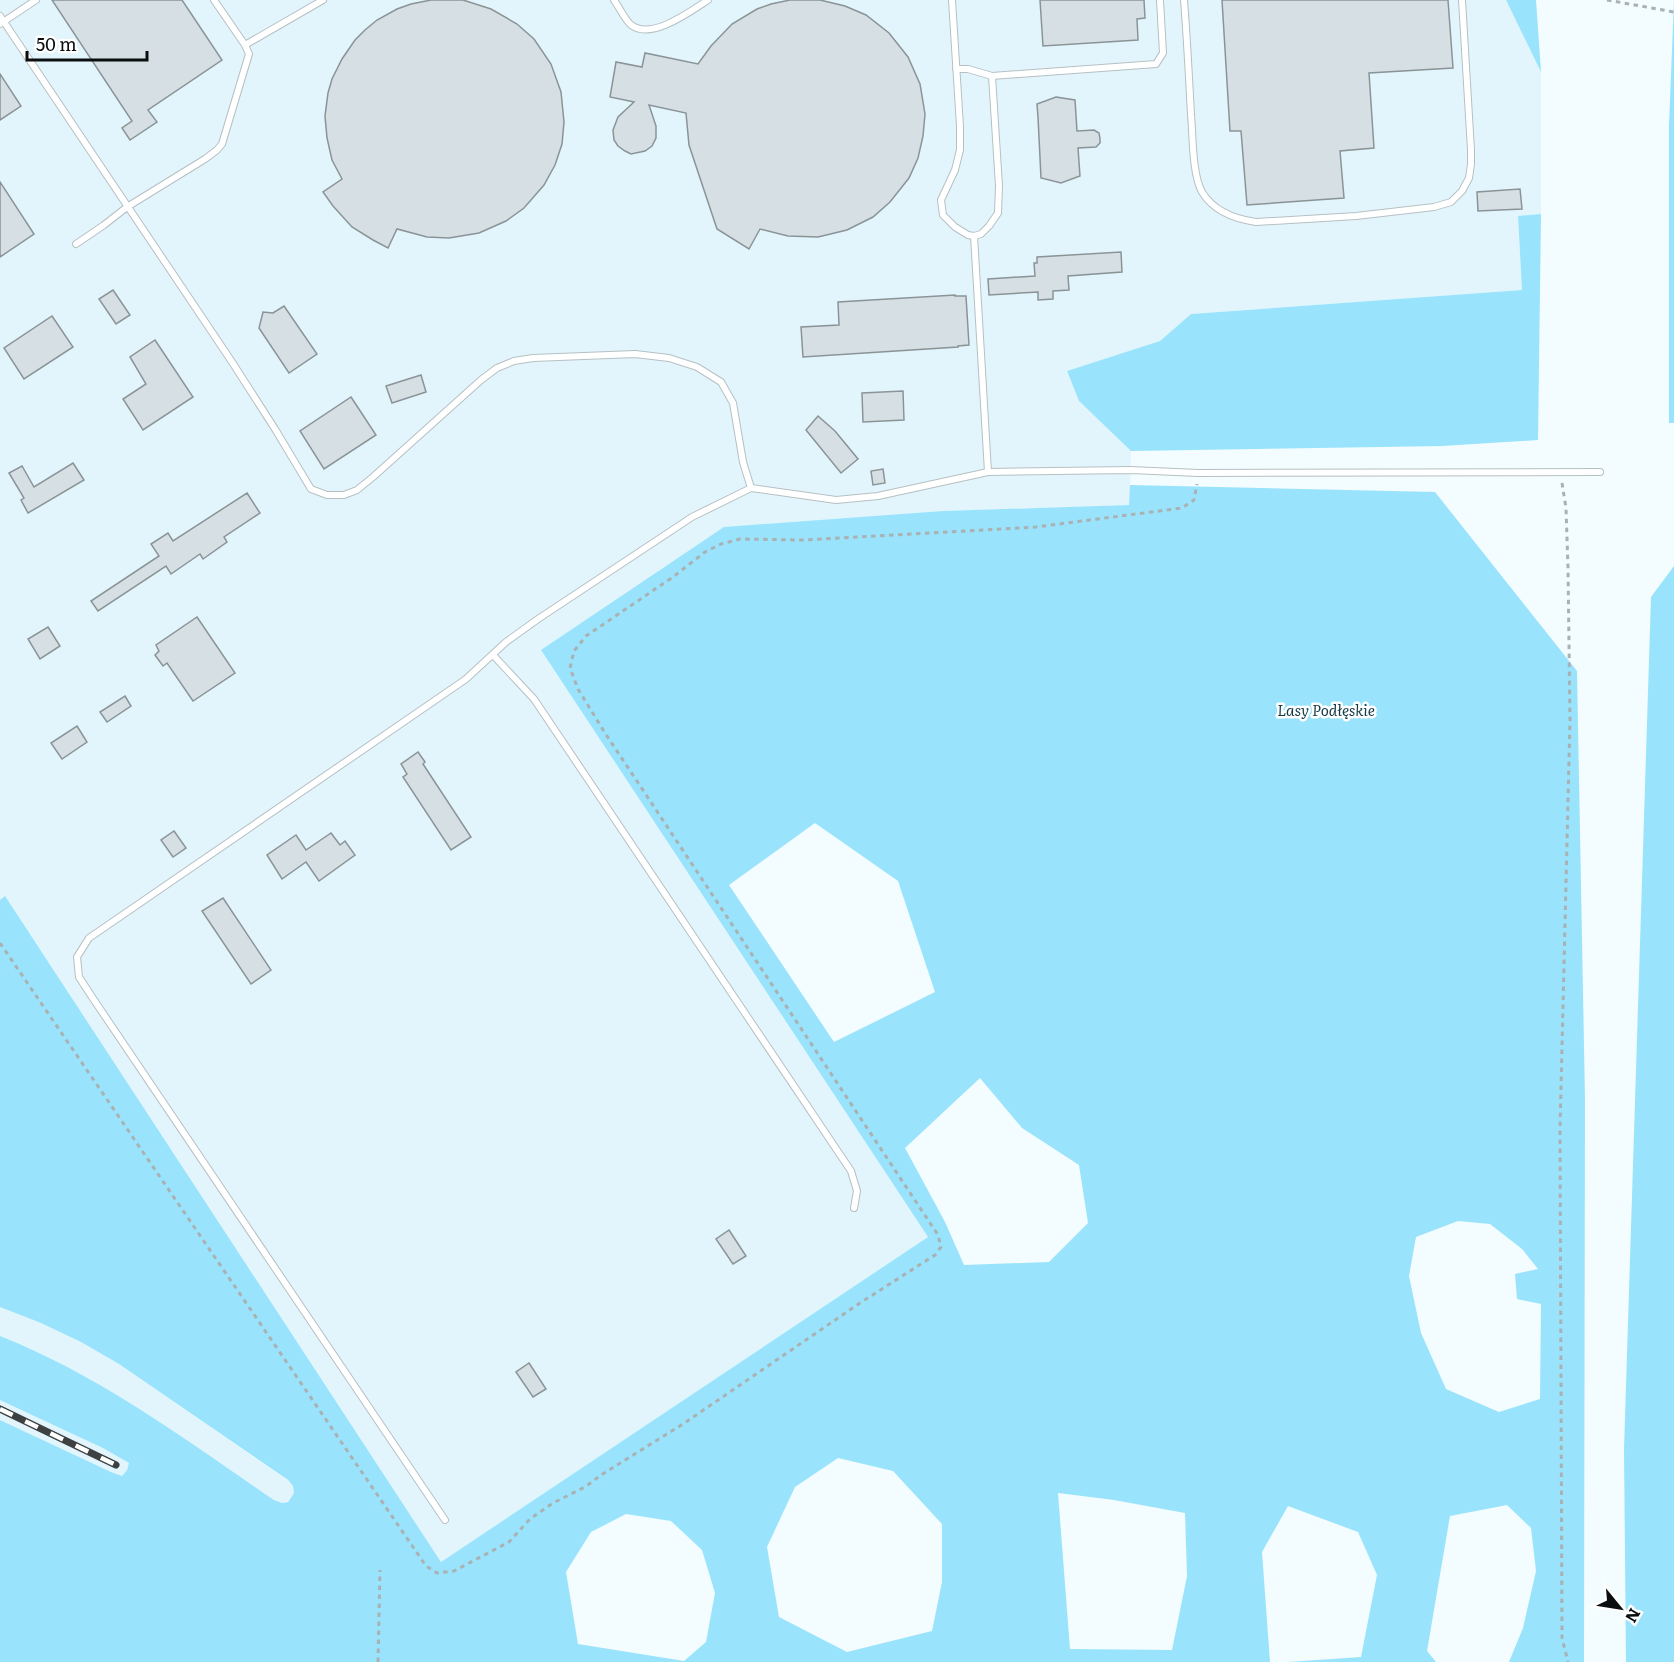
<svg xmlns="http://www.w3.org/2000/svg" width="1674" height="1662" font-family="Literata,serif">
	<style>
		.built { fill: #e2f5fc }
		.green { fill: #99e4fc; fill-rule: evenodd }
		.building { fill: #d6e0e4; stroke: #8a9497; stroke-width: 1.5 }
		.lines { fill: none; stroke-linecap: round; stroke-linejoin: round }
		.service-casing { stroke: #b6c0c3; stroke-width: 8 }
		.path { stroke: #aab1b3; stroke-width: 3; stroke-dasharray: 4.5 4.5; stroke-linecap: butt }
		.service { stroke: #fff; stroke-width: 6 }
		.rail-casing { stroke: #3d4142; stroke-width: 7 }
		.rail { stroke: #fff; stroke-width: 4.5; stroke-dasharray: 14; stroke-linecap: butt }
		.labels { text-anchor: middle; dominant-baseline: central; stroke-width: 5; stroke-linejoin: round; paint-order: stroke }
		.park-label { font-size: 15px; font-style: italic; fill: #123b47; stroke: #fff }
	</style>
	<rect width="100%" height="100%" fill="#f3fcfe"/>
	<g class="built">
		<path d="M 0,0 L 1506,0 L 1541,72 L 1541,214 L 1518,217 L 1522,290 L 1191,314 L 1160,341 L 1067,371 L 1079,401 L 1131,451 L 1130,505 L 943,511 L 541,650 L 928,1237 L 441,1562 L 5,897 L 0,900 Z"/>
		<path d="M 0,1307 L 41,1323 L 81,1342 L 119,1364 L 288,1481 L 293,1486 L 294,1493 L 288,1501 L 282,1503 L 274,1500 L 202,1451 L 129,1463 L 127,1470 L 122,1476 L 111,1472 L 0,1420 Z"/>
	</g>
	<g class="green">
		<path d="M 1506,0 L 1536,0 L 1541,72 Z"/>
		<path d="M 1674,0 L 1674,423 L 1669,423 L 1669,125 Z"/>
		<path d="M 1541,214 L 1538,440 L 1442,446 L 1131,451 L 1079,401 L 1067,371 L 1160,341 L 1191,314 L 1522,290 L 1518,216 Z"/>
		<path d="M 1130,485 L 1435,492 L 1577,671 L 1585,1100 L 1584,1662 L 1509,1662 L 1523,1628 L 1536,1571 L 1531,1528 L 1507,1505 L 1450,1516 L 1427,1651 L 1436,1662 L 1288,1662 L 1361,1657 L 1377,1575 L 1358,1532 L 1288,1506 L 1262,1552 L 1270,1662 L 0,1662 L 0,1420 L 111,1472 L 122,1476 L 127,1470 L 129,1463 L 103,1448 L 0,1400 L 0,1336 C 99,1375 186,1440 274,1500 L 282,1503 L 288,1502 L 294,1493 L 293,1486 L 288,1480 L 119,1364 L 81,1342 L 41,1323 L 0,1307 L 0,900 L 5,896 L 441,1562 L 928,1237 L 541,650 L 724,527 L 943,511 L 1129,505 ZM 815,823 L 898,881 L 935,992 L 834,1042 L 729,885 ZM 980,1078 L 1022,1128 L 1079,1165 L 1088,1223 L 1049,1262 L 964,1265 L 945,1222 L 905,1148 ZM 1458,1221 L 1490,1224 L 1522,1249 L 1538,1269 L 1515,1274 L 1517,1299 L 1541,1304 L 1540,1399 L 1499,1412 L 1446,1389 L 1421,1333 L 1409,1276 L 1416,1237 ZM 838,1458 L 893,1471 L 942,1524 L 942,1582 L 932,1631 L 847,1652 L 779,1617 L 767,1547 L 795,1487 ZM 1058,1493 L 1114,1500 L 1185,1513 L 1187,1576 L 1172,1650 L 1070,1649 ZM 626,1514 L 671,1521 L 702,1550 L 715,1593 L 706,1642 L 684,1661 L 578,1644 L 566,1572 L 591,1532 Z"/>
		<path d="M 1674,566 L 1674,1662 L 1626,1662 L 1624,1449 L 1651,597 Z"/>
	</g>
	<g class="building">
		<path d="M 52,0 L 182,0 L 222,60 L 148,110 L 157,122 L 130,140 L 122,128 L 132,121 Z"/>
		<path d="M 431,0 L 463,0 L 491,9 L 517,24 L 534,39 L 551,64 L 561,92 L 564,122 L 562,144 L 555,165 L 544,185 L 524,208 L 506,221 L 479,233 L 449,238 L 427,237 L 397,229 L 388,248 L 373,240 L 352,227 L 333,206 L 323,192 L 342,179 L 332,160 L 327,138 L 325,116 L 328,93 L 332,79 L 342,59 L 355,40 L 365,30 L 377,20 L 397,9 L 411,4 Z"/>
		<path d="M 790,0 L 820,0 L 845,6 L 866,15 L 889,33 L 908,57 L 920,84 L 925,114 L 923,136 L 918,158 L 909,178 L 890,202 L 873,217 L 847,230 L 818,237 L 788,236 L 760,229 L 749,249 L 717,229 L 689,145 L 686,113 L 649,105 L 656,126 L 656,138 L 652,146 L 645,151 L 631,154 L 625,151 L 618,146 L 614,140 L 613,130 L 618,117 L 634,102 L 610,97 L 616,62 L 642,67 L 645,53 L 698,64 L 711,46 L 732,24 L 757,9 L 771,4 Z"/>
		<path d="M 1040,0 L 1144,0 L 1145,18 L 1137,19 L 1138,40 L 1043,46 Z"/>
		<path d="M 1222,0 L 1448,0 L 1453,68 L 1369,73 L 1374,148 L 1340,151 L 1344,198 L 1247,205 L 1241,131 L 1230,131 Z"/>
		<path d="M 0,74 L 21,106 L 0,120 Z"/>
		<path d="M 1056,97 L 1075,100 L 1077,131 L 1094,130 L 1099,133 L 1100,139 L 1100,143 L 1096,147 L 1078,148 L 1080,176 L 1061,183 L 1041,178 L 1038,117 L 1037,104 Z"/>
		<path d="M 0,182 L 34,234 L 0,257 Z"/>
		<path d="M 1520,189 L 1522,209 L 1478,211 L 1477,192 Z"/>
		<path d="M 1121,252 L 1122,272 L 1068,276 L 1069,290 L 1053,291 L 1053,299 L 1038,300 L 1038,292 L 989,295 L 988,279 L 1035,276 L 1034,263 L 1037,263 L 1037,257 Z"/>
		<path d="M 113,290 L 130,315 L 116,324 L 99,299 Z"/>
		<path d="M 955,295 L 955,296 L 966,296 L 969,345 L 958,346 L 958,347 L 803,357 L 801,327 L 839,325 L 838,302 Z"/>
		<path d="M 284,306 L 317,354 L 289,373 L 259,328 L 263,312 L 273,313 Z"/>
		<path d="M 52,316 L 73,347 L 24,379 L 4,348 Z"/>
		<path d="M 155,340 L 193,397 L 143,430 L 123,399 L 146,384 L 130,357 Z"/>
		<path d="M 421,375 L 426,392 L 392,403 L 386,386 Z"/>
		<path d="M 903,391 L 904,420 L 863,422 L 862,393 Z"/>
		<path d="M 351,397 L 376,435 L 324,469 L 300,431 Z"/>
		<path d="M 818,416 L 835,431 L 858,459 L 841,473 L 806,430 Z"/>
		<path d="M 73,463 L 84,480 L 28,513 L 21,500 L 24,498 L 9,473 L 22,466 L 34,487 Z"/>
		<path d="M 883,469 L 885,483 L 873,485 L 871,471 Z"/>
		<path d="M 247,493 L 260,513 L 224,537 L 227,542 L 203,559 L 200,554 L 171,574 L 166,566 L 98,611 L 91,601 L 159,556 L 151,544 L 168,533 L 173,541 Z"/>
		<path d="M 197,617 L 235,673 L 193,701 L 167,663 L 163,666 L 155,655 L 159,651 L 156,645 Z"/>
		<path d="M 48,627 L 60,646 L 40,659 L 28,639 Z"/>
		<path d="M 125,696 L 131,706 L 107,722 L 100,712 Z"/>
		<path d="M 77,726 L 87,742 L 62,759 L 51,743 Z"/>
		<path d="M 418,752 L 425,762 L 423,764 L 471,837 L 451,850 L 403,777 L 407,774 L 401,764 Z"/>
		<path d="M 174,831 L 186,848 L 173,857 L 161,840 Z"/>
		<path d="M 331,833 L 340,845 L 345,841 L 355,855 L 319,881 L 306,862 L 282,879 L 267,855 L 296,835 L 306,850 Z"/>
		<path d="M 223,898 L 271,970 L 251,984 L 202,911 Z"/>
		<path d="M 729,1230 L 746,1256 L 733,1264 L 716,1239 Z"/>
		<path d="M 529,1363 L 546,1389 L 533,1397 L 516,1372 Z"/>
	</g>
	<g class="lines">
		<g class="service-casing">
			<g id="service">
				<path d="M 614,0 C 619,7 624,18 630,24 C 650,42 691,11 708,0"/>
				<path d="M 952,0 L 960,126 L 960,150 L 955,170 L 941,200 L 943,215 L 955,227 L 968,235 L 974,236 L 981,234 L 989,226 L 998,213 L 999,186 L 992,76 L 968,69 L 956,69"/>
				<path d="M 1184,0 C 1187,38 1189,77 1191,115 C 1193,136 1192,174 1202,192 C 1214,212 1235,219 1256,222 L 1356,216 L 1434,207 L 1451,202 L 1462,191 L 1469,178 L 1471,164 L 1471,150 L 1462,0"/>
				<path d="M 0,16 L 232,362 L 275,429 L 311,489 L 327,495 L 344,495 L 357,490 L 373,477 L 481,380 L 497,368 L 514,361 L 533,358 L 635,354 L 669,358 L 697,367 L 721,382 L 733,403 L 743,462 L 751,488 L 692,517 L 538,619 L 506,642 L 466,679 L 402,723 L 89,938 L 77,957 L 79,977 L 92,997 L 445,1520"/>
				<path d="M 0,24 L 36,0"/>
				<path d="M 245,45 L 323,0"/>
				<path d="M 992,76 L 1156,64 L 1163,53 L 1160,0"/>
				<path d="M 974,236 L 988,472"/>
				<path d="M 76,244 L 104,225 L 127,207 L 205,159 L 217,150 L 222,144 L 249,54 L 245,45 L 214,0"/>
				<path d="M 751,488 L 836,500 L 878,496 L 988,472 L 1131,470 L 1198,473 L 1600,472"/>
				<path d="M 493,655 L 534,699 L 851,1171 L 857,1191 L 854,1208"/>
			</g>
		</g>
		<g class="path">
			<path d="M 1607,0 L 1674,12"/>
			<path d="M 1562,483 L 1566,508 L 1568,568 L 1570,720 L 1560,1129 L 1562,1638 L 1568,1662"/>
			<path d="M 0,943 L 426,1566 L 437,1573 L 454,1571 L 509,1542 L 530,1519 L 553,1503 L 585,1487 L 601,1475 L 683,1424 L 860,1303 L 935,1255 L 941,1247 L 938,1235 L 605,733 L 578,689 L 570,668 L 574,651 L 586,636 L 673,577 L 705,552 L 721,544 L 740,539 L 802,540 L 1036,527 L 1182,508 L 1194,500 L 1197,484"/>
			<path d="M 378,1662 L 380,1570"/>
		</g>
		<use href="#service" class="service"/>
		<g class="rail-casing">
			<path id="rail" d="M 0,1409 L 116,1465"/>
		</g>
		<use href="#rail" class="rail"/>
	</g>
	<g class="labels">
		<g class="park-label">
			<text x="1326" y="709">Lasy Podłęskie</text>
		</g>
	</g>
	<g transform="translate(1620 1608) rotate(120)" stroke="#ffffff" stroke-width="4.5" paint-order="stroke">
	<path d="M0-4.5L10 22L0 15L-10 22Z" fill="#0b0e0f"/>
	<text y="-9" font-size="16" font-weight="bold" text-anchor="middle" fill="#0b0e0f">N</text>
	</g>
	<path d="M27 51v9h120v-9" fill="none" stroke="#0b0e0f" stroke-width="3"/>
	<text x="36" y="51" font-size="18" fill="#0b0e0f" stroke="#ffffff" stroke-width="4.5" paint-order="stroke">50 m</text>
</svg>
